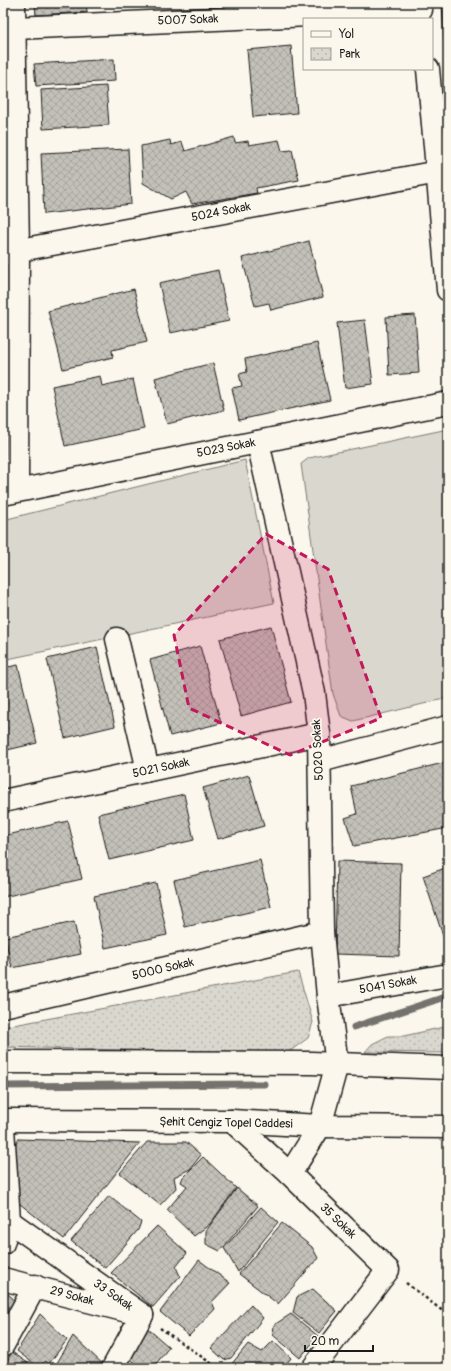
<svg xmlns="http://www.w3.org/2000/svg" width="451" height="1371" font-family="Pangolin,sans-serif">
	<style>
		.green { fill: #dad7ce; stroke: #7b7a75 }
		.park { fill: url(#park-dots); stroke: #7b7a75 }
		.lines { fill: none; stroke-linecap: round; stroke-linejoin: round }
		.stream { stroke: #74726e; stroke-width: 7 }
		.building { fill: url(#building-cross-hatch); stroke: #1c1c1c }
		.minor-casing { stroke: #1c1c1c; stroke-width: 25 }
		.major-casing { stroke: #1c1c1c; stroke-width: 25 }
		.path { stroke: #1c1c1c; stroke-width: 2.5; stroke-dasharray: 3 3; stroke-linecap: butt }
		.minor { stroke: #fbf7ec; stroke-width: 22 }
		.major { stroke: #fbf7ec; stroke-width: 22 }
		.marked { fill: #c2185b; fill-opacity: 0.2; stroke: #c2185b; stroke-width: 3; stroke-dasharray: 8 5; stroke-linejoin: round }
		.labels { text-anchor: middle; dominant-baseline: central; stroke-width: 3.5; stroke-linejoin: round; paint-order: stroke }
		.street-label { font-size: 12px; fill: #1c1c1c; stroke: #fbf7ec }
	</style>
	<defs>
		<pattern id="park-dots" width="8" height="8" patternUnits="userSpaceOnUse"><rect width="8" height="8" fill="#dad7ce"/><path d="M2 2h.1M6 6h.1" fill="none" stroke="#bab8b0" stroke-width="1.8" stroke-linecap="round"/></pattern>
		<pattern id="building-cross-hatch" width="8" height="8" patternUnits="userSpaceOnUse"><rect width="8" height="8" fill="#c3c0b8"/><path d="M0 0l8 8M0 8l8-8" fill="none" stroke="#a7a49e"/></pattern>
	</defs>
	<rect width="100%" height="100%" fill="#fbf7ec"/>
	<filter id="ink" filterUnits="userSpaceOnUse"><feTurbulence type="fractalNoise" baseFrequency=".025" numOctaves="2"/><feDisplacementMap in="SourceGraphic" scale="8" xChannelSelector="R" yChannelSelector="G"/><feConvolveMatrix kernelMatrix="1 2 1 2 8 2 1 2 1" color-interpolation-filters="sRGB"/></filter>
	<g filter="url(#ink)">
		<g class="green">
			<path d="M 448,429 L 448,698 L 353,721 L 341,716 L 333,694 L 301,464 L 309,458 Z"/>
			<path d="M 245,460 L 274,603 L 3,660 L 3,520 Z"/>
		</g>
		<g class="park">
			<path d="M 298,972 L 313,1022 L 308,1038 L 286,1054 L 3,1047 L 3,1027 Z"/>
			<path d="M 448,1026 L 448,1053 L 365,1052 L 372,1044 L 388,1036 L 404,1036 Z"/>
		</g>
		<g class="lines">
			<g class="stream">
				<path d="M 354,1027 L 448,996"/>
				<path d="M 3,1086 L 264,1084"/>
			</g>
		</g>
		<g class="building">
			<path d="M 35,3 L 86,3 L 87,12 L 36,15 Z"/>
			<path d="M 130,3 L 162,3 L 162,4 L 130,6 Z"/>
			<path d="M 273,3 L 303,3 L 303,8 L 275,13 Z"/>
			<path d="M 442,3 L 448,3 L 448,41 L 444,41 Z"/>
			<path d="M 291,46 L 297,113 L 253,117 L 247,50 Z"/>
			<path d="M 446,58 L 448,58 L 448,100 Z"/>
			<path d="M 114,59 L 115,81 L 36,86 L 34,64 Z"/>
			<path d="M 106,86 L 109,125 L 43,129 L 41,90 Z"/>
			<path d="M 234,137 L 235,143 L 248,141 L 249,145 L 279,140 L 282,151 L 292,150 L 299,180 L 256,188 L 257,193 L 192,204 L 186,192 L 171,199 L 143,183 L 141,146 L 170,140 L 171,145 L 182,142 L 185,151 Z"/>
			<path d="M 128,149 L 131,204 L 44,214 L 41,153 Z"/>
			<path d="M 309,241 L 323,297 L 271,310 L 269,303 L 255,306 L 242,258 Z"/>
			<path d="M 218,270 L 229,321 L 170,333 L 159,283 Z"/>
			<path d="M 134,289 L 147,342 L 112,350 L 113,357 L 63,369 L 48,311 Z"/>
			<path d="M 415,315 L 419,373 L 389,375 L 386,317 Z"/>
			<path d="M 365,320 L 373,384 L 345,388 L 337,323 Z"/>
			<path d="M 317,343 L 330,400 L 239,420 L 232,388 L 242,386 L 239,374 L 247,372 L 245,359 Z"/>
			<path d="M 213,363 L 224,410 L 167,424 L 155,378 Z"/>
			<path d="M 100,376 L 102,386 L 133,379 L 144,429 L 65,446 L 52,386 Z"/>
			<path d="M 271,626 L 291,702 L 241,716 L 220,639 Z"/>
			<path d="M 200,646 L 221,723 L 170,736 L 150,660 Z"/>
			<path d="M 97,647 L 115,726 L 65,738 L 47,659 Z"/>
			<path d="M 18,665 L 37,743 L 3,751 L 3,668 Z"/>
			<path d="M 443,763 L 448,787 L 448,828 L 354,846 L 345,818 L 357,814 L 351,786 Z"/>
			<path d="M 249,775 L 264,826 L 218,839 L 203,788 Z"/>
			<path d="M 184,794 L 194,840 L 109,860 L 98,814 Z"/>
			<path d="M 68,821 L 82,879 L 3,897 L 3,836 Z"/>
			<path d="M 260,860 L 271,907 L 185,927 L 174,880 Z"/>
			<path d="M 337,861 L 401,863 L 399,956 L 335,954 Z"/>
			<path d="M 448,867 L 448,941 L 445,942 L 423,876 Z"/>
			<path d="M 156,883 L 167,935 L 105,948 L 94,896 Z"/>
			<path d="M 74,922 L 81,954 L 12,968 L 5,937 Z"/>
			<path d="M 18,1139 L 140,1143 L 64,1239 L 10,1196 L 12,1152 Z"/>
			<path d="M 147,1142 L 186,1142 L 201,1155 L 190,1169 L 174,1177 L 176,1188 L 160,1205 L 120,1173 Z"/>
			<path d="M 203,1157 L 236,1188 L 210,1224 L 194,1236 L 167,1210 L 187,1186 L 181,1182 L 183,1177 Z"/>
			<path d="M 237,1188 L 258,1206 L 220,1251 L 206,1244 L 206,1231 Z"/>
			<path d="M 109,1196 L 141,1222 L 138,1230 L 105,1268 L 71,1241 Z"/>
			<path d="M 261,1207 L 278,1222 L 238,1272 L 224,1248 Z"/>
			<path d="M 282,1223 L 312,1247 L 318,1258 L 278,1304 L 239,1274 Z"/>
			<path d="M 157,1226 L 187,1253 L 176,1267 L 180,1276 L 153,1307 L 111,1273 Z"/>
			<path d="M 199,1260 L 230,1283 L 212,1302 L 215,1309 L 189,1336 L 160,1312 Z"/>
			<path d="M 313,1289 L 337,1311 L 319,1333 L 293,1313 L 297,1297 Z"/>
			<path d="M 3,1293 L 8,1294 L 17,1302 L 3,1326 Z"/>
			<path d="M 251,1305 L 263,1318 L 231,1358 L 224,1360 L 211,1348 Z"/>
			<path d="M 40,1314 L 67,1340 L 48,1365 L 46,1361 L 38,1367 L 17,1351 Z"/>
			<path d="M 291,1314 L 318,1336 L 300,1358 L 273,1335 L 274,1325 Z"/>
			<path d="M 146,1327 L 169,1347 L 153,1368 L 141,1368 L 127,1356 Z"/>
			<path d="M 73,1336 L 107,1368 L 54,1368 Z"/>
			<path d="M 273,1341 L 291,1358 L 283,1368 L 233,1368 L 230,1366 L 248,1344 L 262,1352 Z"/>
			<path d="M 12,1352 L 35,1368 L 3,1368 Z"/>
			<path d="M 126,1360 L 137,1368 L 120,1368 Z"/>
		</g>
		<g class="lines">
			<g class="minor-casing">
				<g id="minor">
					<path d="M 14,3 L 18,250 L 17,490"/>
					<path d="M 3,31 L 15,28 L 421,10"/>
					<path d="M 428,69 L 448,290"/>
					<path d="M 4,253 L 438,172"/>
					<path d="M 258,442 L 314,693 L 319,734 L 322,932 L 328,996 L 337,1064 L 320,1126 L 290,1174"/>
					<path d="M 3,494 L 448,403"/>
					<path d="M 117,639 L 148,770"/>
					<path d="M 320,761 L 448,727"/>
					<path d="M 3,801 L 319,734"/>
					<path d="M 328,996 L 448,975"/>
					<path d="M 3,1006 L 322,932"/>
					<path d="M 232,1121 L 290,1174 L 388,1270 L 313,1368"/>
					<path d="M 3,1128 L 9,1221 L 3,1243"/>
					<path d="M 9,1221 L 142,1315"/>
					<path d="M 3,1279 L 127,1311"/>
					<path d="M 3,1345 L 35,1286"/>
					<path d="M 113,1368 L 142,1315"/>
				</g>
			</g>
			<g class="major-casing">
				<g id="major">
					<path d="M 3,1062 L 311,1063 L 448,1068"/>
					<path d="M 3,1120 L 232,1121 L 320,1126 L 448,1127"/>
				</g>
			</g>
			<g class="path">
				<path d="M 406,1283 L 448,1315"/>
				<path d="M 160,1328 L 218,1368"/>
			</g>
			<use href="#minor" class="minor"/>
			<use href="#major" class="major"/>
		</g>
	</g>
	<path class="marked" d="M 266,534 L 328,569 L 381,718 L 290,755 L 189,708 L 174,635 Z"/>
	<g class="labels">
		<g class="street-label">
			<text transform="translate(188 20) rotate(-2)">5007 Sokak</text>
			<text transform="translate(221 212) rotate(-11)">5024 Sokak</text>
			<text transform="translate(226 448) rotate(-11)">5023 Sokak</text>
			<text transform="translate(318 750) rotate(-93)">5020 Sokak</text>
			<text transform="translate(161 768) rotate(-12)">5021 Sokak</text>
			<text transform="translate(163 969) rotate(-13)">5000 Sokak</text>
			<text transform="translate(388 985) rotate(-10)">5041 Sokak</text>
			<text transform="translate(226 1123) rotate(1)">Şehit Cengiz Topel Caddesi</text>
			<text transform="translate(338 1221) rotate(44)">35 Sokak</text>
			<text transform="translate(113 1295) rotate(35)">33 Sokak</text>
			<text transform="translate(72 1296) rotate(15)">29 Sokak</text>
		</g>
	</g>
	<rect width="451" height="1371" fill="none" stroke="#fbf7ec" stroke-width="16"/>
	<rect x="8" y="8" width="435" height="1355" fill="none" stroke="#1c1c1c" stroke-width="1.5" filter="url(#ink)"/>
	<rect x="303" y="18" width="130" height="52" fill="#fbf7ec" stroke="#a29f99"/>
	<rect x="311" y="31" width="20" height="6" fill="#fbf7ec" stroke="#a29f99"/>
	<text x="339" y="38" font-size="12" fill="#1c1c1c">Yol</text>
	<rect x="311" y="48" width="20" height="12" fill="url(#park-dots)" stroke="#a29f99"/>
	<text x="339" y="58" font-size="12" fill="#1c1c1c">Park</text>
	<path d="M305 1345v6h68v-6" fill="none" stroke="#1c1c1c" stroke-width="2"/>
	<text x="311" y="1345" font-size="12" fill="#1c1c1c" stroke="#fbf7ec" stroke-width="3" paint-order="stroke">20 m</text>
</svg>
